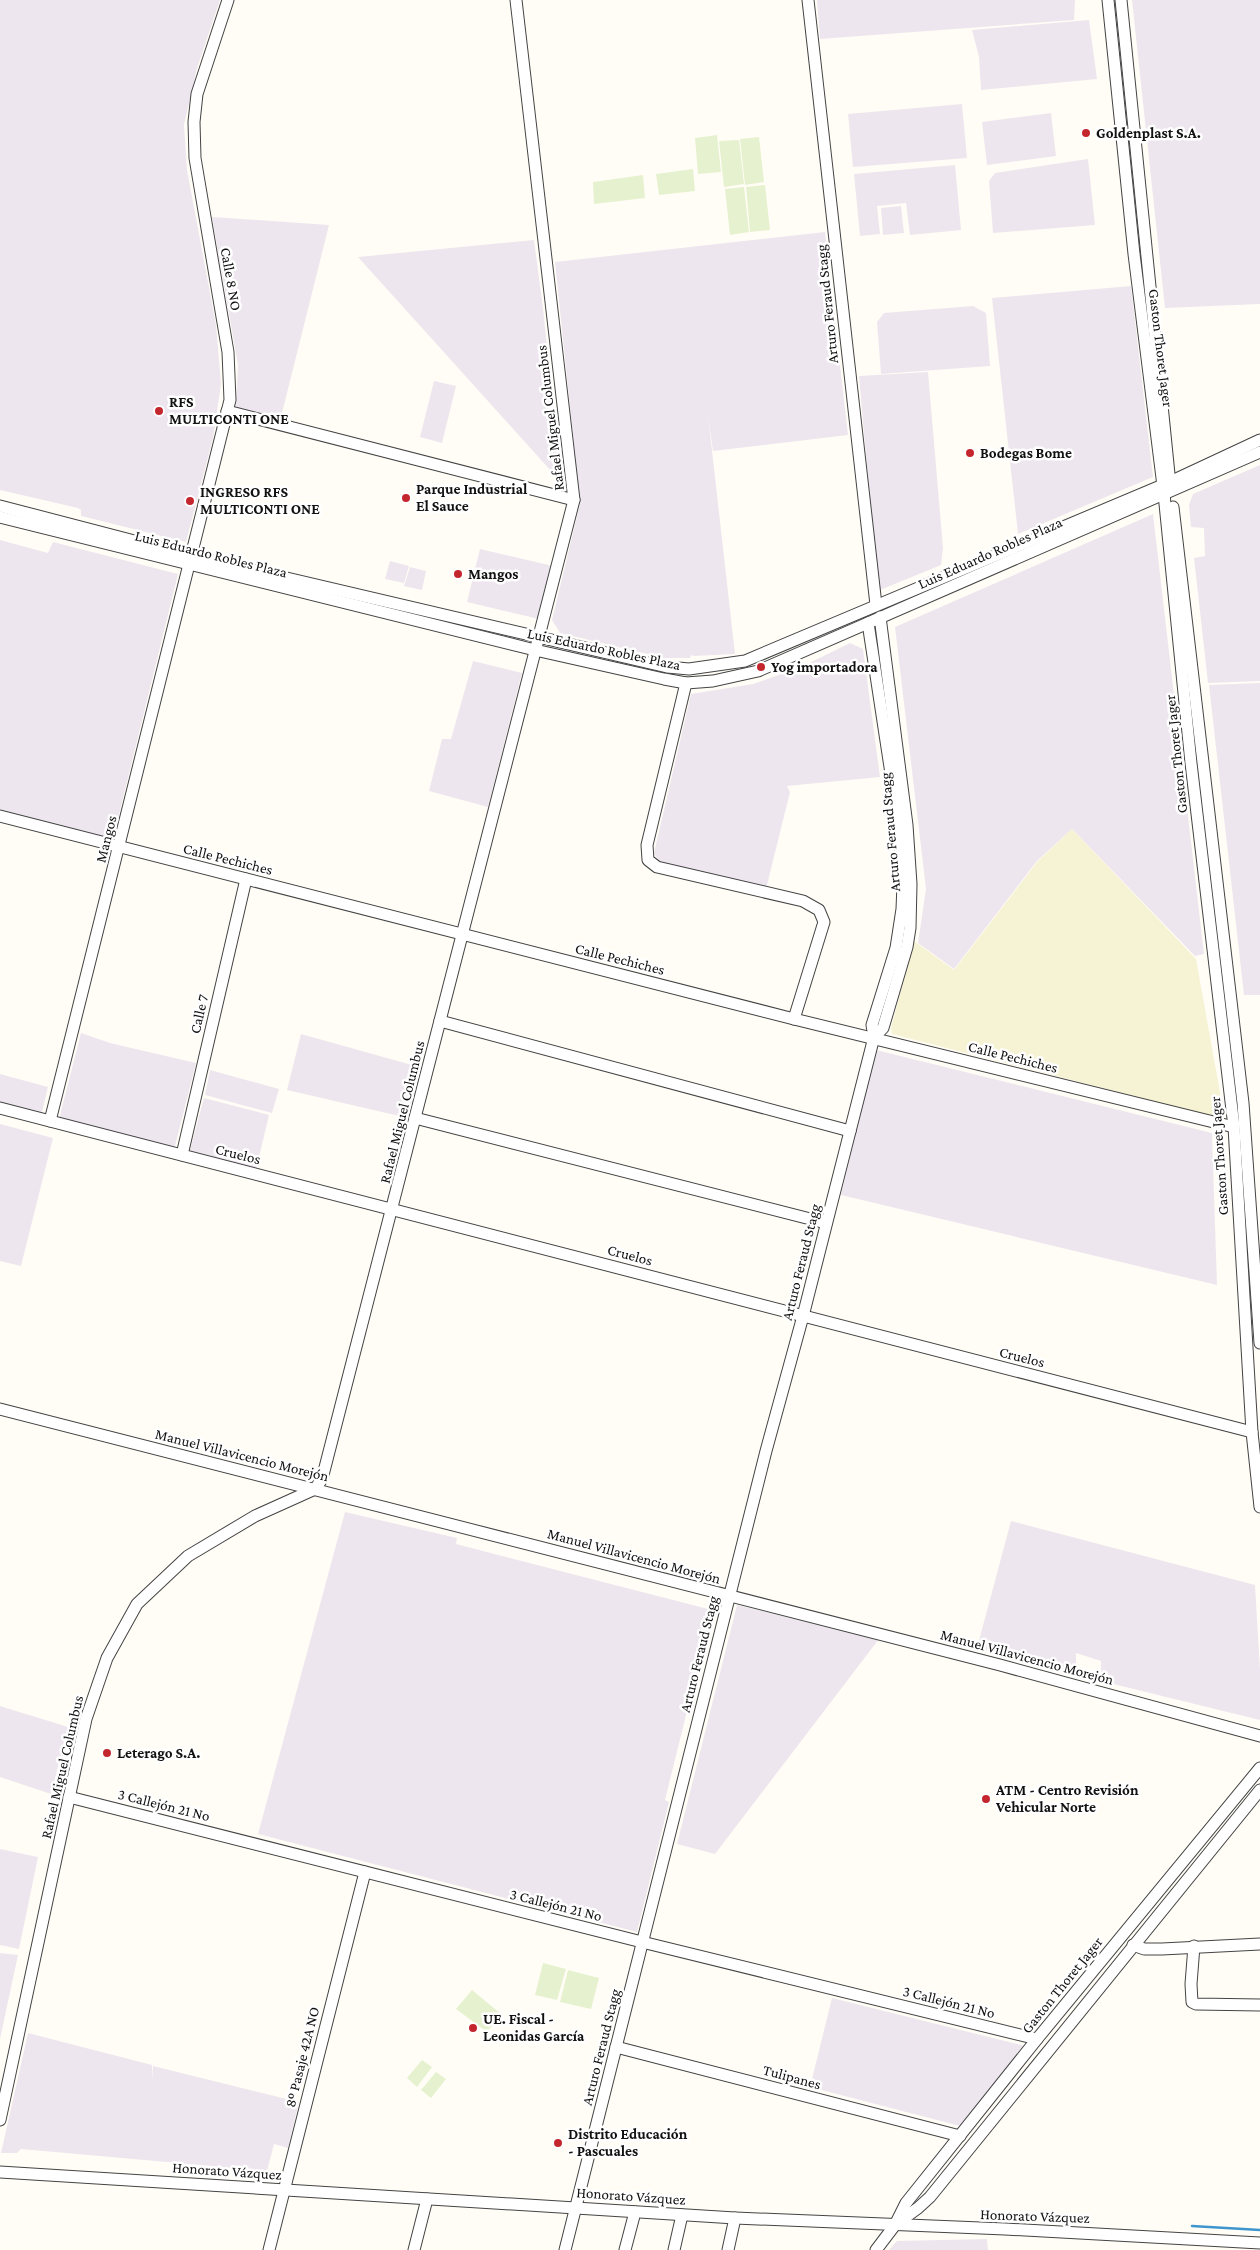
<svg xmlns="http://www.w3.org/2000/svg" width="1260" height="2250" font-family="'Crimson Pro',serif">
	<style>
		.industrial { fill: #eee6ef }
		.farmland { fill: #f6f3d4 }
		.pitch { fill: #e6f2cf }
		.lines { fill: none; stroke-linecap: round; stroke-linejoin: round }
		.stream { stroke: #3f96cf; stroke-width: 2.5 }
		.minor-casing { stroke: #444; stroke-width: 13 }
		.minor { stroke: #fff; stroke-width: 11 }
		.poi-dot { fill: #c4262e; stroke: #fff; stroke-width: 2 }
		.labels { text-anchor: middle; dominant-baseline: central; stroke-width: 5; stroke-linejoin: round; paint-order: stroke }
		.poi-label { font-size: 15px; font-weight: bold; fill: #111; stroke: #fff; text-anchor: start }
		.street-label { font-size: 15px; fill: #111; stroke: #fff }
	</style>
	<rect width="100%" height="100%" fill="#fffdf5"/>
	<g class="industrial">
		<path d="M 0,0 L 220,0 L 197,68 L 184,125 L 187,170 L 216,325 L 221,384 L 213,438 L 186,542 L 81,516 L 81,510 L 78,508 L 0,490 Z"/>
		<path d="M 817,0 L 1075,0 L 1074,20 L 820,39 Z"/>
		<path d="M 1132,0 L 1260,0 L 1260,304 L 1165,308 Z"/>
		<path d="M 1089,20 L 1097,79 L 981,90 L 979,57 L 972,30 Z"/>
		<path d="M 962,104 L 967,158 L 853,167 L 848,114 Z"/>
		<path d="M 1051,113 L 1056,156 L 987,165 L 982,122 Z"/>
		<path d="M 1088,159 L 1095,225 L 993,233 L 989,181 L 995,173 Z"/>
		<path d="M 955,165 L 961,230 L 910,235 L 906,203 L 877,206 L 880,234 L 860,236 L 854,174 Z"/>
		<path d="M 901,206 L 904,233 L 883,235 L 881,208 Z"/>
		<path d="M 212,217 L 329,225 L 280,421 L 242,412 L 236,406 L 238,365 Z"/>
		<path d="M 825,232 L 848,435 L 713,451 L 708,415 L 735,654 L 694,656 L 691,655 L 690,658 L 664,658 L 560,633 L 552,620 L 580,504 L 555,262 Z"/>
		<path d="M 534,240 L 543,308 L 561,482 L 358,257 Z"/>
		<path d="M 1131,286 L 1153,477 L 1018,534 L 992,298 Z"/>
		<path d="M 973,306 L 986,313 L 990,366 L 881,374 L 877,322 L 884,313 Z"/>
		<path d="M 928,372 L 943,548 L 941,565 L 880,590 L 877,581 L 859,376 Z"/>
		<path d="M 434,381 L 456,386 L 442,443 L 420,437 Z"/>
		<path d="M 1260,465 L 1260,681 L 1208,683 L 1194,558 L 1205,556 L 1204,528 L 1191,527 L 1189,505 L 1193,494 Z"/>
		<path d="M 1153,514 L 1204,954 L 1195,956 L 1072,829 L 1037,861 L 954,969 L 918,943 L 926,889 L 895,627 Z"/>
		<path d="M 0,540 L 48,553 L 53,542 L 178,574 L 113,839 L 0,810 Z"/>
		<path d="M 480,549 L 553,566 L 539,619 L 467,602 Z"/>
		<path d="M 390,561 L 409,566 L 404,583 L 385,579 Z"/>
		<path d="M 410,567 L 426,571 L 422,590 L 404,586 Z"/>
		<path d="M 850,643 L 863,649 L 880,777 L 787,786 L 790,792 L 766,889 L 660,863 L 654,853 L 691,694 L 753,684 L 799,668 Z"/>
		<path d="M 473,661 L 522,673 L 488,807 L 429,791 L 442,739 L 451,739 Z"/>
		<path d="M 1260,683 L 1260,995 L 1244,995 L 1209,685 Z"/>
		<path d="M 81,1033 L 110,1043 L 196,1063 L 174,1150 L 59,1119 Z"/>
		<path d="M 301,1034 L 419,1067 L 408,1118 L 287,1090 Z"/>
		<path d="M 876,1050 L 1212,1133 L 1217,1285 L 841,1195 Z"/>
		<path d="M 210,1070 L 279,1089 L 272,1113 L 205,1095 Z"/>
		<path d="M 0,1074 L 48,1087 L 42,1112 L 0,1102 Z"/>
		<path d="M 204,1098 L 269,1115 L 256,1170 L 189,1154 Z"/>
		<path d="M 0,1124 L 53,1138 L 21,1266 L 0,1261 Z"/>
		<path d="M 345,1512 L 457,1538 L 456,1544 L 712,1610 L 665,1800 L 669,1802 L 637,1932 L 258,1834 Z"/>
		<path d="M 1011,1521 L 1255,1585 L 1260,1670 L 1260,1720 L 1101,1681 L 1101,1661 L 1076,1653 L 1076,1673 L 977,1648 Z"/>
		<path d="M 737,1605 L 879,1639 L 715,1854 L 677,1844 Z"/>
		<path d="M 0,1706 L 68,1727 L 51,1794 L 0,1777 Z"/>
		<path d="M 0,1849 L 38,1857 L 19,1949 L 0,1945 Z"/>
		<path d="M 0,1953 L 18,1955 L 0,2039 Z"/>
		<path d="M 832,1998 L 1025,2046 L 960,2126 L 810,2087 Z"/>
		<path d="M 28,2033 L 152,2065 L 152,2080 L 153,2066 L 299,2102 L 288,2148 L 274,2144 L 267,2171 L 21,2149 L 17,2153 L 1,2153 Z"/>
		<path d="M 987,2239 L 988,2250 L 889,2250 L 897,2241 Z"/>
	</g>
	<path class="farmland" d="M 1072,829 L 1196,959 L 1223,1109 L 1216,1117 L 892,1034 L 891,1028 L 914,941 L 954,970 L 1038,861 Z"/>
	<g class="pitch">
		<path d="M 717,135 L 721,172 L 698,174 L 695,138 Z"/>
		<path d="M 759,137 L 764,182 L 745,185 L 740,139 Z"/>
		<path d="M 739,140 L 744,184 L 724,187 L 719,141 Z"/>
		<path d="M 693,169 L 695,191 L 659,195 L 656,174 Z"/>
		<path d="M 643,175 L 645,198 L 594,204 L 593,182 Z"/>
		<path d="M 765,185 L 770,230 L 750,232 L 746,187 Z"/>
		<path d="M 744,187 L 749,232 L 730,235 L 725,189 Z"/>
		<path d="M 543,1963 L 566,1969 L 557,2000 L 535,1995 Z"/>
		<path d="M 568,1970 L 599,1978 L 591,2009 L 560,2002 Z"/>
		<path d="M 472,1990 L 501,2014 L 487,2032 L 456,2009 Z"/>
		<path d="M 422,2060 L 432,2067 L 417,2087 L 407,2078 Z"/>
		<path d="M 436,2072 L 446,2079 L 431,2098 L 421,2090 Z"/>
	</g>
	<g class="lines">
		<path class="stream" d="M 1192,2226 L 1260,2230"/>
		<g class="minor-casing">
			<g id="minor">
				<path d="M 808,0 L 876,605"/>
				<path d="M 1108,0 L 1134,254 L 1164,494 L 1191,763 L 1234,1127 L 1252,1432 L 1260,1507"/>
				<path d="M 1121,0 L 1170,484"/>
				<path d="M 227,411 L 574,500"/>
				<path d="M 0,506 L 192,556 L 667,667 L 689,669 L 745,661 L 1170,482 L 1260,440"/>
				<path d="M 1173,507 L 1243,1103 L 1260,1343"/>
				<path d="M 0,517 L 535,650 L 664,679 L 686,683 L 713,681 L 758,671 L 1260,452"/>
				<path d="M 686,683 L 647,845 L 648,860 L 657,867 L 803,901 L 819,910 L 824,922 L 794,1019"/>
				<path d="M 0,816 L 794,1019 L 1234,1127"/>
				<path d="M 440,1021 L 850,1131"/>
				<path d="M 874,1037 L 883,1028 L 907,947 L 910,928 L 911,884 L 907,825 L 880,617"/>
				<path d="M 0,1108 L 1252,1432"/>
				<path d="M 415,1118 L 826,1223"/>
				<path d="M 50,1121 L 230,400 L 228,352 L 195,158 L 194,122 L 197,94 L 228,0"/>
				<path d="M 182,1155 L 246,879"/>
				<path d="M 0,1409 L 1000,1665 L 1260,1736"/>
				<path d="M 69,1797 L 642,1942 L 1037,2039"/>
				<path d="M 1133,1945 L 1144,1949 L 1162,1949 L 1260,1944"/>
				<path d="M 1194,1946 L 1191,1984 L 1192,2002 L 1196,2004 L 1260,2005"/>
				<path d="M 616,2047 L 960,2136"/>
				<path d="M 0,2120 L 86,1719 L 107,1658 L 137,1604 L 188,1556 L 255,1516 L 315,1489 L 322,1479 L 574,500 L 516,0"/>
				<path d="M 0,2172 L 735,2218 L 1005,2229 L 1260,2243"/>
				<path d="M 896,2224 L 918,2208 L 930,2197 L 1260,1790"/>
				<path d="M 269,2250 L 365,1872"/>
				<path d="M 414,2250 L 427,2199"/>
				<path d="M 565,2250 L 766,1451 L 803,1316 L 874,1037 L 872,1025 L 896,948 L 902,909 L 903,884 L 899,826 L 868,623"/>
				<path d="M 625,2250 L 635,2212"/>
				<path d="M 674,2250 L 682,2215"/>
				<path d="M 728,2250 L 735,2218"/>
				<path d="M 876,2250 L 895,2225 L 906,2203 L 1037,2039 L 1260,1768"/>
			</g>
		</g>
		<use href="#minor" class="minor"/>
	</g>
	<g class="poi-dot">
		<circle cx="1086" cy="133" r="5"/>
		<circle cx="159" cy="411" r="5"/>
		<circle cx="970" cy="453" r="5"/>
		<circle cx="406" cy="498" r="5"/>
		<circle cx="190" cy="501" r="5"/>
		<circle cx="458" cy="574" r="5"/>
		<circle cx="761" cy="667" r="5"/>
		<circle cx="107" cy="1753" r="5"/>
		<circle cx="986" cy="1799" r="5"/>
		<circle cx="473" cy="2028" r="5"/>
		<circle cx="558" cy="2143" r="5"/>
	</g>
	<g class="labels">
		<g class="poi-label">
			<text x="1096" y="133">Goldenplast S.A.</text>
			<text x="169" y="402">RFS<tspan x="169" dy="17">MULTICONTI ONE</tspan></text>
			<text x="980" y="453">Bodegas Bome</text>
			<text x="416" y="489">Parque Industrial<tspan x="416" dy="17">El Sauce</tspan></text>
			<text x="200" y="492">INGRESO RFS<tspan x="200" dy="17">MULTICONTI ONE</tspan></text>
			<text x="468" y="574">Mangos</text>
			<text x="771" y="667">Yog importadora</text>
			<text x="117" y="1753">Leterago S.A.</text>
			<text x="996" y="1790">ATM - Centro Revisión<tspan x="996" dy="17">Vehicular Norte</tspan></text>
			<text x="483" y="2019">UE. Fiscal -<tspan x="483" dy="17">Leonidas García</tspan></text>
			<text x="568" y="2134">Distrito Educación<tspan x="568" dy="17">- Pascuales</tspan></text>
		</g>
		<g class="street-label">
			<text transform="translate(231 279) rotate(80)">Calle 8 NO</text>
			<text transform="translate(827 304) rotate(-96)">Arturo Feraud Stagg</text>
			<text transform="translate(1161 348) rotate(83)">Gaston Thoret Jager</text>
			<text transform="translate(550 418) rotate(-97)">Rafael Miguel Columbus</text>
			<text transform="translate(990 553) rotate(-24)">Luis Eduardo Robles Plaza</text>
			<text transform="translate(211 554) rotate(14)">Luis Eduardo Robles Plaza</text>
			<text transform="translate(604 649) rotate(12)">Luis Eduardo Robles Plaza</text>
			<text transform="translate(1176 754) rotate(-96)">Gaston Thoret Jager</text>
			<text transform="translate(890 832) rotate(-95)">Arturo Feraud Stagg</text>
			<text transform="translate(106 839) rotate(-76)">Mangos</text>
			<text transform="translate(228 859) rotate(14)">Calle Pechiches</text>
			<text transform="translate(620 959) rotate(14)">Calle Pechiches</text>
			<text transform="translate(199 1014) rotate(-77)">Calle 7</text>
			<text transform="translate(1013 1057) rotate(14)">Calle Pechiches</text>
			<text transform="translate(402 1112) rotate(-76)">Rafael Miguel Columbus</text>
			<text transform="translate(238 1154) rotate(14)">Cruelos</text>
			<text transform="translate(1219 1156) rotate(-94)">Gaston Thoret Jager</text>
			<text transform="translate(630 1255) rotate(15)">Cruelos</text>
			<text transform="translate(801 1262) rotate(-76)">Arturo Feraud Stagg</text>
			<text transform="translate(1022 1357) rotate(14)">Cruelos</text>
			<text transform="translate(242 1455) rotate(14)">Manuel Villavicencio Morejón</text>
			<text transform="translate(634 1556) rotate(15)">Manuel Villavicencio Morejón</text>
			<text transform="translate(699 1654) rotate(-76)">Arturo Feraud Stagg</text>
			<text transform="translate(1027 1657) rotate(15)">Manuel Villavicencio Morejón</text>
			<text transform="translate(62 1767) rotate(-77)">Rafael Miguel Columbus</text>
			<text transform="translate(164 1805) rotate(14)">3 Callejón 21 No</text>
			<text transform="translate(556 1905) rotate(14)">3 Callejón 21 No</text>
			<text transform="translate(1062 1985) rotate(-51)">Gaston Thoret Jager</text>
			<text transform="translate(949 2002) rotate(14)">3 Callejón 21 No</text>
			<text transform="translate(601 2047) rotate(-76)">Arturo Feraud Stagg</text>
			<text transform="translate(302 2057) rotate(-76)">8º Pasaje 42A NO</text>
			<text transform="translate(792 2077) rotate(15)">Tulipanes</text>
			<text transform="translate(227 2171) rotate(4)">Honorato Vázquez</text>
			<text transform="translate(631 2196) rotate(4)">Honorato Vázquez</text>
			<text transform="translate(1035 2216) rotate(2)">Honorato Vázquez</text>
		</g>
	</g>
</svg>
